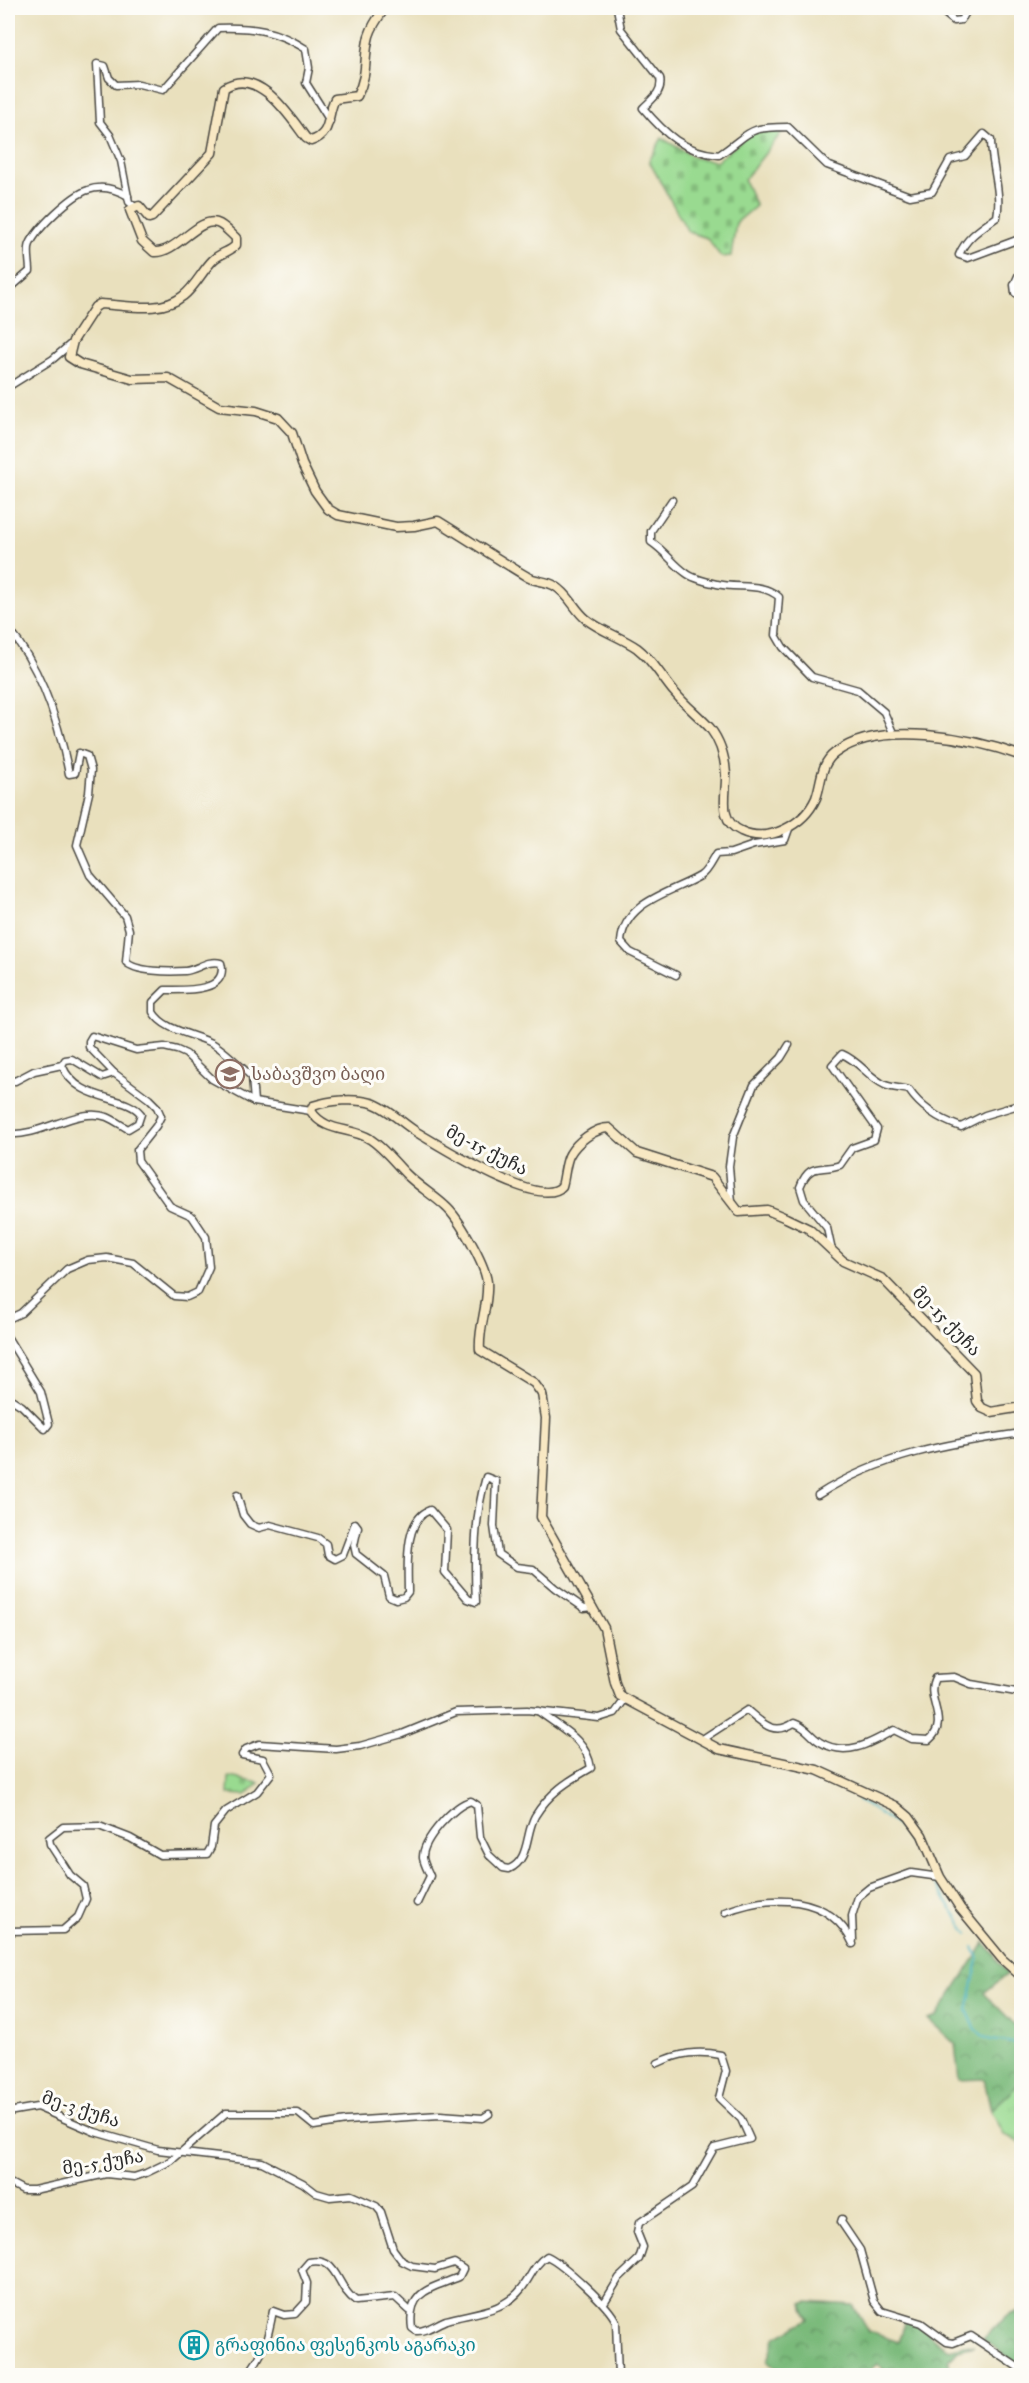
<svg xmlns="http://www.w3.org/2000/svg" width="1029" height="2383" font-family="'IM FELL Great Primer','Noto Serif Georgian',serif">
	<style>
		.grass { fill: url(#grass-tufts); stroke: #62825e; stroke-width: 1.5 }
		.forest { fill: url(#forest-crowns); stroke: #527252; stroke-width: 1.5 }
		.cemetery { fill: url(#cemetery-stones); stroke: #62825e; stroke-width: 1.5 }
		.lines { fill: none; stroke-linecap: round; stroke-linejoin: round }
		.stream { stroke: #43b1c0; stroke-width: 2 }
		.street-casing { stroke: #484641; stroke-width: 9 }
		.secondary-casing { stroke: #484641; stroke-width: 11 }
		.street { stroke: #fff; stroke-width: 6 }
		.secondary { stroke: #f8e8c3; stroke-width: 8 }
		.labels { text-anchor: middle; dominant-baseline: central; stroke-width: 6; stroke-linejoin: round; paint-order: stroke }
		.education-label { font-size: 18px; fill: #785e54; stroke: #fdfcf7; text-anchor: start }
		.street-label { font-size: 18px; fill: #2b2b2b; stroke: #fdfcf7 }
		.culture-label { font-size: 18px; fill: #0d838f; stroke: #fdfcf7; text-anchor: start }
	</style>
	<defs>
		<pattern id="grass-tufts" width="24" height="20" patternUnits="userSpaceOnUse" patternTransform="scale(1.5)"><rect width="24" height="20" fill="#99da90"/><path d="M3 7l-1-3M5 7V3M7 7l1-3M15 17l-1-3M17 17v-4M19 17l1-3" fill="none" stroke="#84bb7c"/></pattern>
		<pattern id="forest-crowns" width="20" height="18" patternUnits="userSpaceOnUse" patternTransform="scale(1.5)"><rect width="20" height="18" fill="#7aba7a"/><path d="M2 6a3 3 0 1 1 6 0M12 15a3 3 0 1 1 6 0" fill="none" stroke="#649764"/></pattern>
		<pattern id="cemetery-stones" width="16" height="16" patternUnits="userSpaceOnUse" patternTransform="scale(1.5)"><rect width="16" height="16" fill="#99da90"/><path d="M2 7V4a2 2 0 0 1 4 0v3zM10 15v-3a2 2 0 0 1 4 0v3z" fill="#84bb7c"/></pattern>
	</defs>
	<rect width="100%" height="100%" fill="#fdfcf7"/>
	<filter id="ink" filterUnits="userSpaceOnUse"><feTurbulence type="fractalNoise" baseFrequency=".0167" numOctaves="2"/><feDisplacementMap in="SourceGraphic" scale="12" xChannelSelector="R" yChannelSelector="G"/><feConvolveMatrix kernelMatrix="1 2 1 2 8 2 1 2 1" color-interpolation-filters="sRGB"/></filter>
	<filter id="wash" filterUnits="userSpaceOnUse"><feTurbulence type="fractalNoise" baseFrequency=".008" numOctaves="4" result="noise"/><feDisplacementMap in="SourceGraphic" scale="24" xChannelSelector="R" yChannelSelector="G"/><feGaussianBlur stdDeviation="1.35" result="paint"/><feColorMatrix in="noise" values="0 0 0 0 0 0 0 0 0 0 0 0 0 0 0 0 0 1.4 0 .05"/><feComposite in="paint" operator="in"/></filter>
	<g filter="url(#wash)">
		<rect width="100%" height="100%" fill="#e9e0bd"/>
		<path class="grass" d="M 1021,2082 L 1021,2144 L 1004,2134 L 991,2110 Z"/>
		<g class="forest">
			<path d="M 985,1942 L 1007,1974 L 984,1993 L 1021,2031 L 1021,2082 L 991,2110 L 984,2079 L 959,2080 L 955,2044 L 928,2019 L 937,2016 Z"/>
			<path d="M 807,2302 L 853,2305 L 869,2332 L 899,2342 L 906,2319 C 928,2327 931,2341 949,2349 L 965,2345 L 974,2346 L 958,2350 L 949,2360 L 950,2372 L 932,2375 L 890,2375 L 877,2364 L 864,2375 L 806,2375 L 803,2371 L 784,2375 L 768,2361 L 775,2338 L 809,2319 L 802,2304 Z"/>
			<path d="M 1021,2310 L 1021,2367 L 983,2339 L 1007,2316 Z"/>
		</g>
		<g class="cemetery">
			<path d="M 760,128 L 782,132 L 744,180 L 756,206 L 736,223 L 731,256 L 721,257 L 707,238 L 688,232 L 649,161 L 662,138 L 695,158 L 717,161 L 746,136 Z"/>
			<path d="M 229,1777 L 259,1783 L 246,1795 L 228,1794 Z"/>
		</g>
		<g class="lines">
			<g class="stream">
				<path d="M 858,1801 C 898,1822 902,1827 925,1867"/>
				<path d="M 933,1881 L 968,1934"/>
				<path d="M 973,1947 L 978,1959 L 967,2010 L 975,2028 L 984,2037 L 991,2040 L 1022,2044"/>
			</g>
		</g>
	</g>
	<g filter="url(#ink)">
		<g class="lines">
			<g class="street-casing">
				<g id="street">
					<path d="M 617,8 L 621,29 L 660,78 C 663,92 652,99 643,108 C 665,134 684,152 719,155 C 752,133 744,127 788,127 L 827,165 L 910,196 L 932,192 L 950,160 L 965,156 L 984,134 L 991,140 C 991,166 1002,190 997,217 C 983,227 966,237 959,255 L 968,258 L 1022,238"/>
					<path d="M 938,8 L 954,21 L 961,20 L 969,8"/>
					<path d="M 134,206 L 129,202 L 121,161 L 110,135 L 100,122 L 97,64 L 105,66 L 109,78 L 116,85 L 139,84 L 163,90 L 218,28 C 253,27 276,30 306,49 L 309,68 L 306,83 L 330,121"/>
					<path d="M 1022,267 L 1014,285 L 1015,293 L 1022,295"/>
					<path d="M 8,290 L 30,271 C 30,263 27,250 30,244 C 37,228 72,195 88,190 C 102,185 116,189 128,196"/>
					<path d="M 8,387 L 53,359 L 73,342"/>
					<path d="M 672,500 L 651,531 L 651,542 C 665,551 673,564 686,573 C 693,579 708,582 717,584 C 738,589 762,582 779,597 L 776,635 L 783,647 L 812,677 L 858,690 L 884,712 L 894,735"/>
					<path d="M 8,628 C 41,668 59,723 69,774 L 75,773 L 79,753 L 87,756 L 91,770 L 89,793 L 77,845 L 90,875 L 125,916 L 129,930 L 126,962 C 135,972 170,972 185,971 C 197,970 208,959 221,963 C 229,993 183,990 165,990 L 153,1002 L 153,1012 C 164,1031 194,1034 212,1043 C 227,1052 240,1066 252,1077 L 254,1102"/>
					<path d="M 676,975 L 630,952 L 621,942 C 624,901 671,893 700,876 C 707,872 712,860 716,854 L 731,853 L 754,845 L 785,840 L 790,826"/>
					<path d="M 8,1080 L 15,1081 L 34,1071 L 62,1065"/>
					<path d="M 8,1134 C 42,1137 78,1106 107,1117 C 114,1120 121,1125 128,1129 L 138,1123 L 141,1114 C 126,1094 77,1103 62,1065 L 65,1060 L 72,1059 L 102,1077 L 114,1073 L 89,1047 L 89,1041 L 92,1036 L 136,1050 L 164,1047 L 177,1050 L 186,1054 L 212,1079 L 254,1102 L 311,1111"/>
					<path d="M 732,1203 L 729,1166 L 733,1137 L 754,1085 L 781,1058 L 789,1045"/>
					<path d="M 832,1251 L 827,1228 L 804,1200 L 800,1187 C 810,1161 820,1172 840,1165 L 852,1148 L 874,1140 L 877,1129 L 832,1065 L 842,1054 C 859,1061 868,1077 885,1085 C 892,1088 901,1088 909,1090 C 921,1108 941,1120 961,1127 L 985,1115 L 1022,1104"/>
					<path d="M 8,1319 L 21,1313 L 67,1269 L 88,1260 L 107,1258 L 133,1263 L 174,1296 L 187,1297 L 198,1292 L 209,1267 L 206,1237 L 192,1216 L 170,1206 L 138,1161 L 137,1150 L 156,1126 L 161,1116 L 157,1107 L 149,1099 L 114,1073"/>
					<path d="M 8,1338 L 41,1392 L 49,1424 L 45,1429 L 22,1406 L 8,1397"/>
					<path d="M 237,1495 L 243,1515 L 250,1524 L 259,1528 L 270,1525 L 318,1538 L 326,1544 L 328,1555 L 335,1559 L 343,1555 L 355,1523 L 358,1527 L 354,1545 L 356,1554 L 384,1576 L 389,1596 L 396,1599 L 404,1597 L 408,1592 C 408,1568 403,1520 430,1510 L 447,1530 L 445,1572 L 468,1599 L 476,1602 C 474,1561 474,1517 486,1477 L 496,1481 L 494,1526 L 498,1554 L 517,1567 L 533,1569 L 555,1588 L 584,1608 L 593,1607"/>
					<path d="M 818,1495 C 880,1455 949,1443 1022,1433"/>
					<path d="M 701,1740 L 747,1710 C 763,1724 774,1736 794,1723 C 807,1727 810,1736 820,1742 C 846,1758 871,1743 894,1730 L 912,1739 L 929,1740 C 951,1722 924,1698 935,1678 L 954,1677 L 971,1684 L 1022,1693"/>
					<path d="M 417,1903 L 430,1876 C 428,1871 424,1864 423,1858 C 422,1840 454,1805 471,1801 L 477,1805 L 480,1837 L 489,1855 L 503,1868 L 509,1869 C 530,1860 525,1834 535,1816 C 549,1793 568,1781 591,1768 C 587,1739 560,1728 538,1711"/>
					<path d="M 725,1912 C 771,1894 830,1893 853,1944"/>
					<path d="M 8,1931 L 63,1930 L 78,1917 L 86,1899 L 83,1886 L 70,1875 L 50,1844 L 49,1838 L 63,1827 L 99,1826 L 130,1838 L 160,1855 L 207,1854 L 211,1847 L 214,1826 L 226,1811 L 257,1792 L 271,1774 L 263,1759 L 242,1755 L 246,1749 L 259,1744 L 336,1749 L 360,1746 L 402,1734 L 456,1712 L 527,1710 L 599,1718 L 615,1713 L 625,1699"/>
					<path d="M 853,1940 L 852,1916 L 858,1897 L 869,1888 L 911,1873 L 940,1877"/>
					<path d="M 8,2112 L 37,2107 L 95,2132 L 158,2150 L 262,2162 L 303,2183 L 316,2193 L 330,2197 L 351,2195 L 376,2206 L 381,2212 L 393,2249 L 402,2261 L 412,2266 L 435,2269 L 454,2263 L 463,2269 L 459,2277 C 430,2289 407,2291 412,2328 L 416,2331 C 426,2332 436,2324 446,2320 C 473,2312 503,2313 522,2288 C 531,2277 534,2264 547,2256 C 562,2263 610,2306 616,2322 L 618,2376"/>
					<path d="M 8,2182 L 23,2190 L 34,2190 L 106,2174 L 134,2177 L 146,2173 L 171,2161 L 226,2113 L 298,2113 L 314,2126 L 346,2121 L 440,2115 L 483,2118 L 489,2114"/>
					<path d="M 842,2219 L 841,2222 L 860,2250 L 874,2301 L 882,2311 L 921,2323 L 947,2342 L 953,2343 L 971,2336 L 1022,2370"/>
					<path d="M 604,2303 L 619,2278 L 639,2259 L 643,2247 L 637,2232 L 639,2223 L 692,2187 L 714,2148 L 750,2139 L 741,2119 L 719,2098 L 726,2071 L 721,2055 C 698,2050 679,2053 658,2063"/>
					<path d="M 246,2376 C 264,2355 268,2338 273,2311 L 284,2315 L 295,2314 L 306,2302 L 307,2283 L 302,2270 L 309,2262 C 339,2256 335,2287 356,2301 L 395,2297 L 409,2310"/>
				</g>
			</g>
			<g class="secondary-casing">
				<g id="secondary">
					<path d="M 385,8 C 379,16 372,26 369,36 C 363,59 369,72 357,96 L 335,99 C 326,115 333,134 311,141 L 306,138 C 290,117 258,65 224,88 L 212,153 L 152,217 L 149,218 L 139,206 L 130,210 L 142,241 L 154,252 C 176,254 199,216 217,223 C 224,225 230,233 236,238 L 236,245 C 230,252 220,253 213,260 C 202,271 195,287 183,296 C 161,314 127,305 100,304 L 95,307 L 73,341 L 69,357 L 80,364 L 132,379 L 168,378 L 219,407 L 256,411 L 278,418 L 292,433 L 302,464 L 315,491 L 328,509 L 338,515 L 396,527 L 414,526 L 438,521 C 467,539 496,558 526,576 C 534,582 546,580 555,586 C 569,594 574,609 586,619 C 601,631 621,637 637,648 C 653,660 662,678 675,693 C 685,705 699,716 710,728 C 720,741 725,758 726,774 C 727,793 717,821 741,831 C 768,844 804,825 816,798 C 822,782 820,764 835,753 C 880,719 972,738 1022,756"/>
					<path d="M 1022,1407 L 991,1412 L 982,1408 L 977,1401 L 974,1373 L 883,1279 L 843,1261 L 809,1229 L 786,1218 L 767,1210 L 739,1212 L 712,1177 L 637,1153 L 609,1128 C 595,1128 577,1142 570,1154 C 565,1162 565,1177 562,1186 C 542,1211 442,1147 418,1133 C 403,1124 388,1108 372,1103 C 354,1098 330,1100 313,1106 L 311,1111 C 325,1133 351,1127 370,1139 C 385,1149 394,1162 406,1174 C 418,1186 433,1195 445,1206 C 459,1218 485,1264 487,1282 C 489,1305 478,1327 480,1350 L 534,1383 L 542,1394 L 546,1418 L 541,1517 L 604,1628 L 615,1683 L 620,1696 L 719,1749 L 817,1770 L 896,1806 L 909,1817 L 922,1835 L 940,1877 L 960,1908 L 1002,1959 L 1022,1977"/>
				</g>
			</g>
			<use href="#street" class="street"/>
			<use href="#secondary" class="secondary"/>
		</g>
	</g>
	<defs>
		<g id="school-ring" transform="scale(1.5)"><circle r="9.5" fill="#fdfcf7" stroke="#8d6e63" stroke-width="1.5"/><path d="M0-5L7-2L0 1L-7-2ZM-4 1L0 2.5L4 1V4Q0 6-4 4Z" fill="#8d6e63"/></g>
		<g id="building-ring" transform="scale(1.5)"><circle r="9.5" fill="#fdfcf7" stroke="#0f9aa8" stroke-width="1.5"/><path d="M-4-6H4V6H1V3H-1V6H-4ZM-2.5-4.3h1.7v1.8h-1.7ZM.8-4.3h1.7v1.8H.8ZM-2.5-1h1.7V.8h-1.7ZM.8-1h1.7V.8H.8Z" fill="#0f9aa8"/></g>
	</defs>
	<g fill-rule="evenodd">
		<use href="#school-ring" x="230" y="1074"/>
		<use href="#building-ring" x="194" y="2345"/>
	</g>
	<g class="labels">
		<g class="education-label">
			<text x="251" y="1074">საბავშვო ბაღი</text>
		</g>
		<g class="street-label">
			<text transform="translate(487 1150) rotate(27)">მე-15 ქუჩა</text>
			<text transform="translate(947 1321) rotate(46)">მე-15 ქუჩა</text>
			<text transform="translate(81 2109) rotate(18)">მე-3 ქუჩა</text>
			<text transform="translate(103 2162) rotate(-9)">მე-5 ქუჩა</text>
		</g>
		<g class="culture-label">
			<text x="215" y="2345">გრაფინია ფესენკოს აგარაკი</text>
		</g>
	</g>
	<rect width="1029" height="2383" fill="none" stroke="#fdfcf7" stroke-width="30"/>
</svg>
